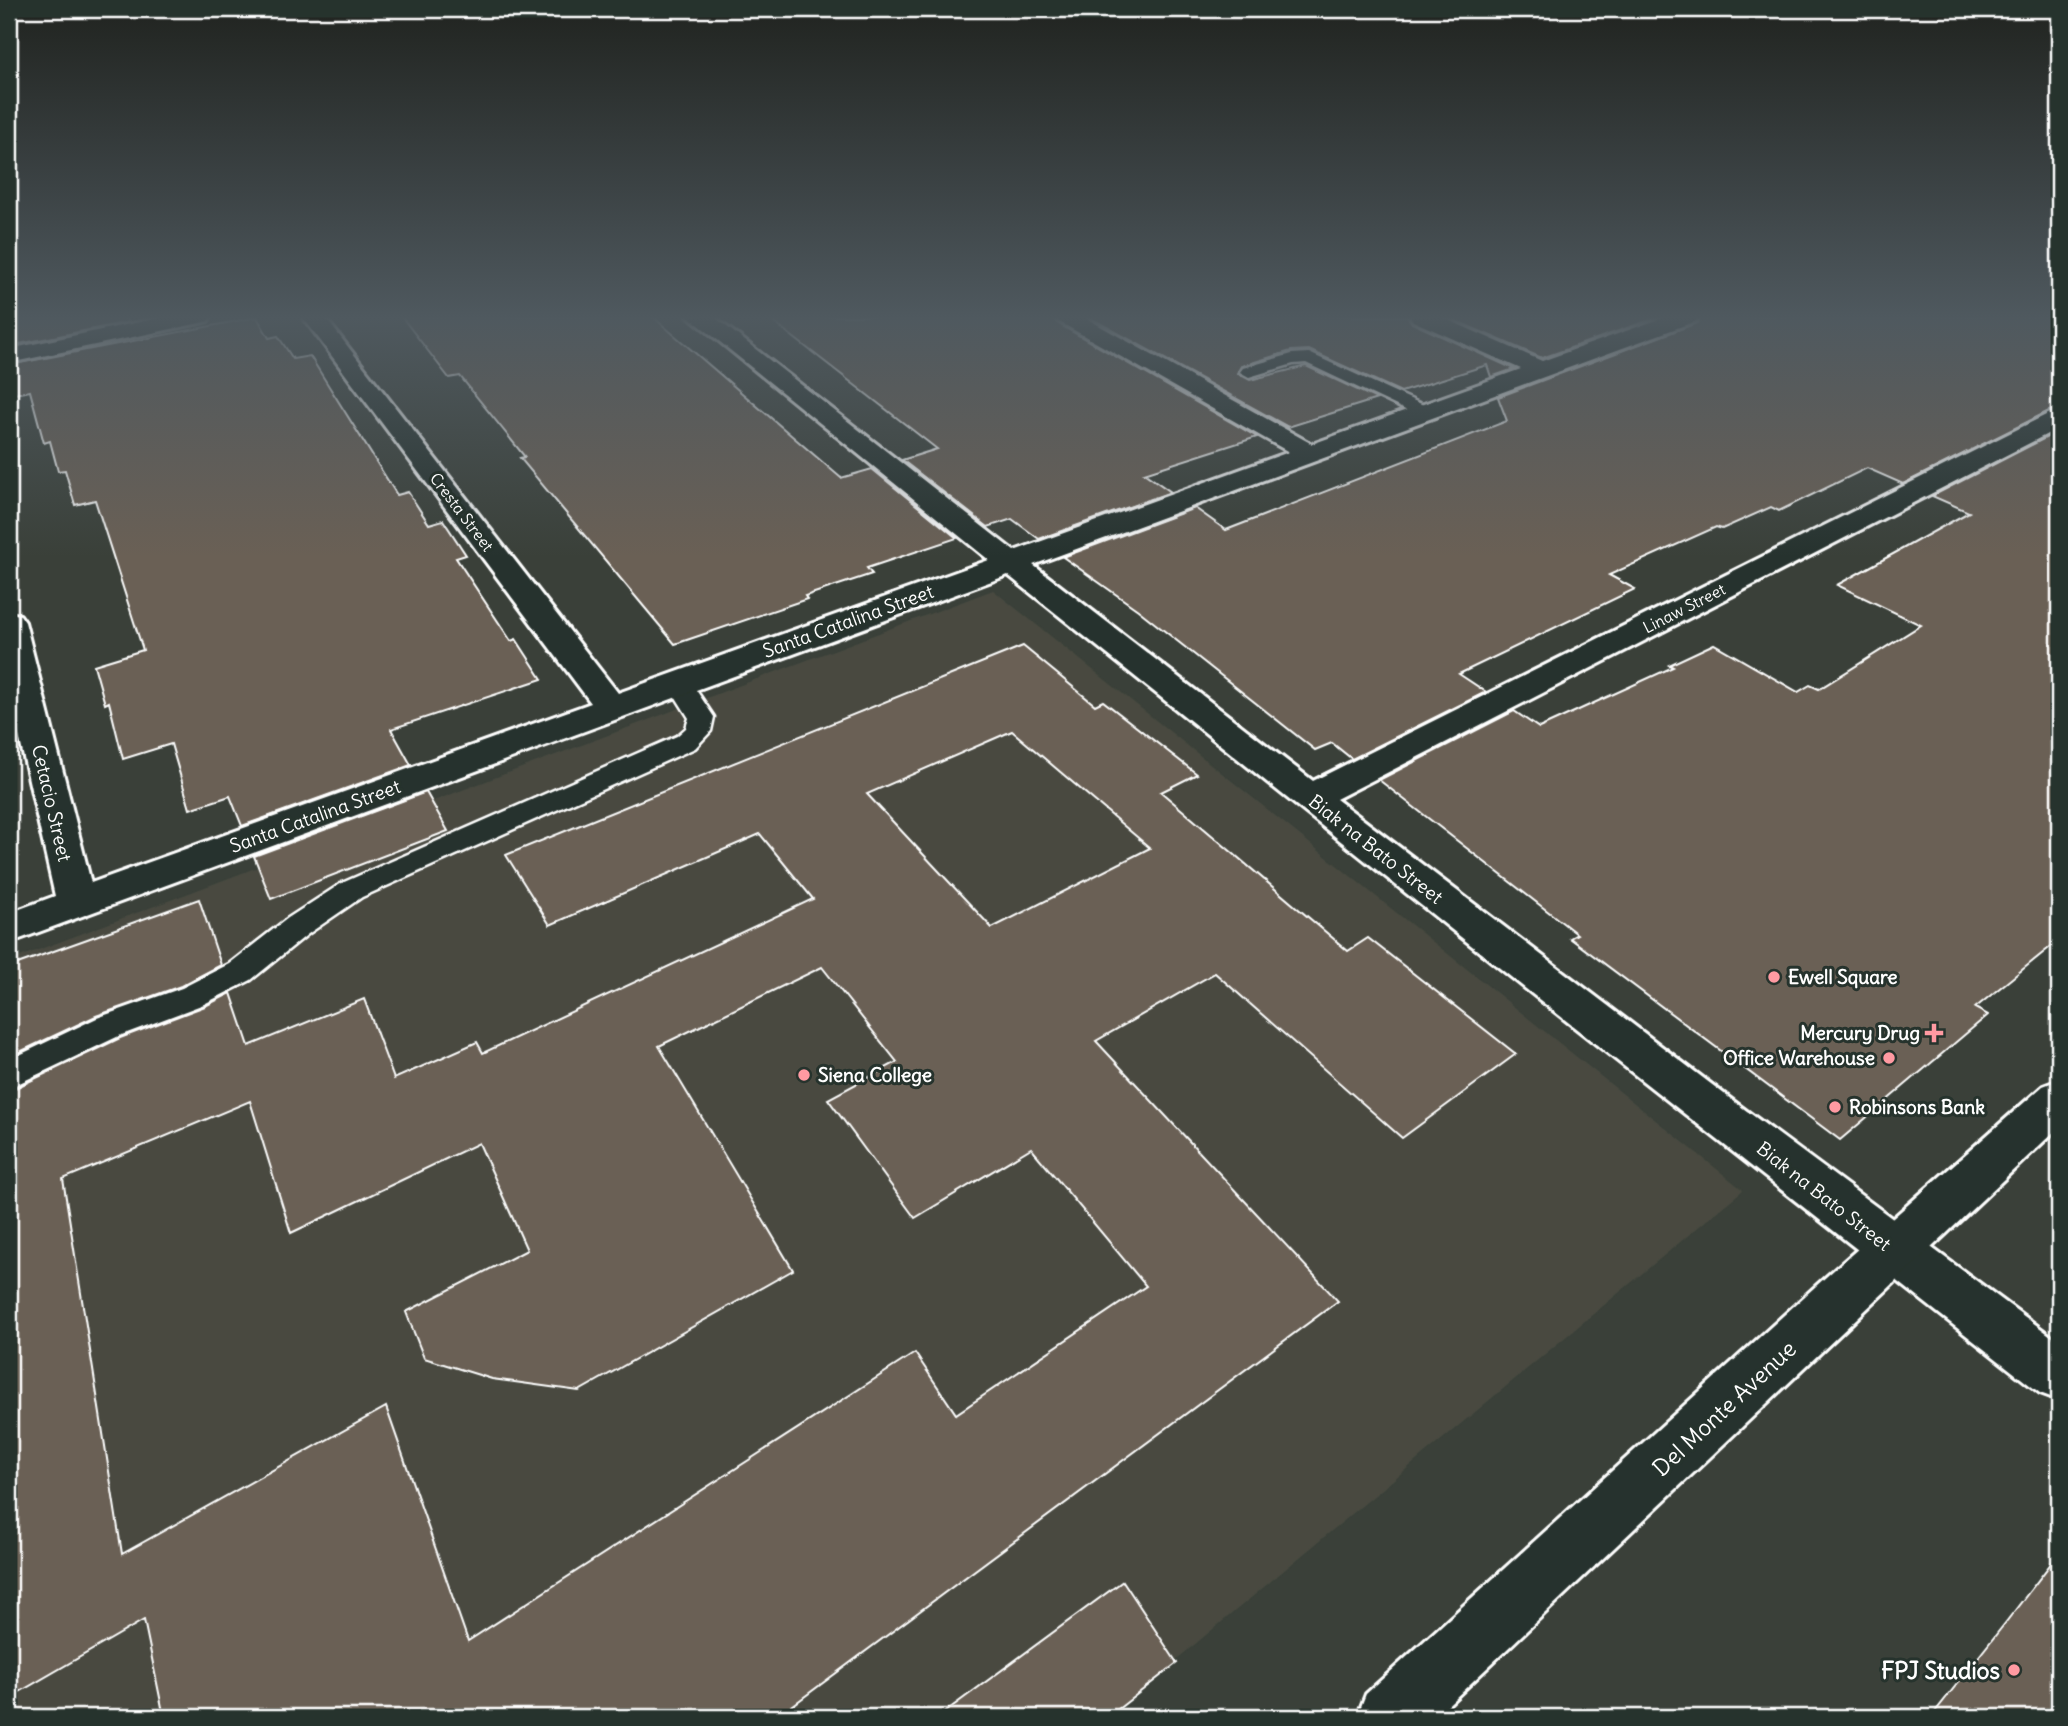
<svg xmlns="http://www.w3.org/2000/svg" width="2068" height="1726" font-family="Delius,sans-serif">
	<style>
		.built { fill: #484a41 }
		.building { fill: #6a6054; stroke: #fff; stroke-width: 2; fill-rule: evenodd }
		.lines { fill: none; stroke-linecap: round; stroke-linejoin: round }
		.lane-casing { stroke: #fff; stroke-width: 5 }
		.street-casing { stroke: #fff; stroke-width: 6 }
		.secondary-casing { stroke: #fff; stroke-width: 6 }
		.lane { fill: #26332d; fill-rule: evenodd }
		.street { fill: #26332d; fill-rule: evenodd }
		.secondary { fill: #26332d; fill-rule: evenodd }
		.poi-dot { fill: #ff9aa2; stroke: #26332d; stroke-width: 2.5 }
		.labels { text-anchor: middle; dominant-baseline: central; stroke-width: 6; stroke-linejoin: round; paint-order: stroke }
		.far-street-label { font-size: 16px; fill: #fff; stroke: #26332d }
		.street-label { font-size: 19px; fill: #fff; stroke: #26332d }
		.poi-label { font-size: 19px; font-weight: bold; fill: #fff; stroke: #26332d; text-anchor: start }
		.near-street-label { font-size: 23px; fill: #fff; stroke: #26332d }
		.near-poi-label { font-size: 23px; font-weight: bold; fill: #fff; stroke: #26332d; text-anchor: end }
	</style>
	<rect width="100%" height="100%" fill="#3a4039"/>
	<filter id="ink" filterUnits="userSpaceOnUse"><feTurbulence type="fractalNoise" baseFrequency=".0143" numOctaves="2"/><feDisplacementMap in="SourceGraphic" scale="14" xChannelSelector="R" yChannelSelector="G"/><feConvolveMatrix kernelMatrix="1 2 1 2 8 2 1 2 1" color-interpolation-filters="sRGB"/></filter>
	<g filter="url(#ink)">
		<path class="built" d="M 993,590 L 1743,1190 L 1107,1717 L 9,1717 L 9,961 Z"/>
		<g class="building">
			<path d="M 9,316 L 125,316 L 128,322 L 9,346 Z"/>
			<path d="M 401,316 L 652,316 L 841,478 L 872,469 L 957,538 L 867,568 L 872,574 L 805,596 L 807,599 L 675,644 L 520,458 L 525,457 L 460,376 L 449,378 Z"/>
			<path d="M 766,316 L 1052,316 L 1057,323 L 1257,437 L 1144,473 L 1171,492 L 1039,539 L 1012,519 L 988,527 L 902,460 L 937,449 Z"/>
			<path d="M 1087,316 L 1407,316 L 1412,323 L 1514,369 L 1491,377 L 1487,365 L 1401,392 L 1309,350 L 1291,351 L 1241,366 L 1237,373 L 1250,380 L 1306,366 L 1377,399 L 1288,427 Z"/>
			<path d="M 1445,316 L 1661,316 L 1542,358 Z"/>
			<path d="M 1702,316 L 2059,316 L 2059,409 L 2049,411 L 1903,484 L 1867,468 L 1779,511 L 1771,507 L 1722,529 L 1716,527 L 1609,575 L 1635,589 L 1459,674 L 1486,692 L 1352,759 L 1332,743 L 1315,750 L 1138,610 L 1063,557 L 1195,508 L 1226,530 L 1507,421 L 1498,397 L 1697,323 Z"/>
			<path d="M 257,317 L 269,338 L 278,336 L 293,359 L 310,356 L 397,495 L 408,492 L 429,524 L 443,520 L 466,555 L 456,558 L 511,641 L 516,639 L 542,679 L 391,729 L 411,765 L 242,826 L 230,796 L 190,809 L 171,744 L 123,759 L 109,702 L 105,704 L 94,665 L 143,650 L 95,500 L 75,505 L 65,470 L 58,471 L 50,441 L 44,443 L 30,391 L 9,395 L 9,365 Z"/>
			<path d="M 2059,431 L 2059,940 L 1975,1008 L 1988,1015 L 1840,1140 L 1570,938 L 1577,934 L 1379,780 L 1514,711 L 1539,728 L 1673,667 L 1669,665 L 1714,644 L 1798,692 L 1810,685 L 1819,689 L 1921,625 L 1837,585 L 1969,512 L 1932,496 Z"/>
			<path d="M 1023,646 L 1095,705 L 1103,701 L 1197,774 L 1161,792 L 1348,951 L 1368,938 L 1516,1054 L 1402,1138 L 1215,973 L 1096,1041 L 1338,1301 L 777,1717 L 164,1717 L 144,1620 L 9,1698 L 9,1091 L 120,1038 L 205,1006 L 231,993 L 249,1046 L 364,999 L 394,1079 L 477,1042 L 483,1053 L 813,899 L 760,834 L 550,925 L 506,855 ZM 1012,731 L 1150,848 L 992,928 L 867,794 ZM 822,967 L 897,1062 L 828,1099 L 915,1218 L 1031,1148 L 1146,1286 L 956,1414 L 915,1353 L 468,1641 L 386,1407 L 122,1554 L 63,1179 L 250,1101 L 291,1233 L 479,1143 L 527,1250 L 406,1312 L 424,1358 L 492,1379 L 579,1391 L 793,1270 L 659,1046 Z"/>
			<path d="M 426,792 L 448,831 L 271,899 L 254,856 Z"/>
			<path d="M 199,899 L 221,965 L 181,986 L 96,1016 L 9,1057 L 9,967 Z"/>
			<path d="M 2059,1553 L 2059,1717 L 1931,1717 L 2006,1622 Z"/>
			<path d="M 1123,1581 L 1177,1663 L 1108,1717 L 938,1717 Z"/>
		</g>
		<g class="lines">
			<g class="lane-casing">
				<g id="lane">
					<path d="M 1309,353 L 1430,408 L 1433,412 L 1430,416 L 1418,416 L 1306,363 L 1293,364 L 1249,377 L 1240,372 L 1243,368 L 1292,354 Z"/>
					<path d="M 679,676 L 688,678 L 714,717 L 711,731 L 695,748 L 362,897 L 308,934 L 251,980 L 204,1004 L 119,1036 L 9,1088 L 9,1060 L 97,1018 L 182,988 L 229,964 L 288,918 L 342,883 L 677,736 L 686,728 L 689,718 L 667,683 L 670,678 Z"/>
				</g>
			</g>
			<g class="street-casing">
				<path id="street" d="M 302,316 L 324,316 L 618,693 L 989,560 L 688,316 L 713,316 L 1014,551 L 1289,452 L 1058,321 L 1055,316 L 1082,316 L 1312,444 L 1521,369 L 1413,321 L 1410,316 L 1439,316 L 1542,361 L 1668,316 L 1699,316 L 1696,321 L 1033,565 L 1313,781 L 2050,413 L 2059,411 L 2059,428 L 1336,799 L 1732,1100 L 2059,1342 L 2059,1400 L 2040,1393 L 1531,993 L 1008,575 L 9,943 L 9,913 L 55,896 L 9,691 L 9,613 L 20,615 L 25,622 L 91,883 L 591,703 Z"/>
			</g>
			<g class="secondary-casing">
				<g id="secondary">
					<path d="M 169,316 L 211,316 L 208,321 L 200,323 L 9,363 L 9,349 Z"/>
					<path d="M 2059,1080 L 2059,1127 L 1435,1717 L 1357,1717 L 1366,1694 L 1826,1277 L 2043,1086 Z"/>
				</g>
			</g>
			<use href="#lane" class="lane"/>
			<use href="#street" class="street"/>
			<use href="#secondary" class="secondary"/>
		</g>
	</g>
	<linearGradient id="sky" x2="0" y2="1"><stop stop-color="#20231f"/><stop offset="0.57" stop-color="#4f595f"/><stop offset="1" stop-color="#4f595f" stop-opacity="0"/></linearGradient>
	<rect width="2068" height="557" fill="url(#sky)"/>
	<g class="poi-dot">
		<circle cx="1774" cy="977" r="7"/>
		<path d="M1930.5 1022.5h7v7h7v7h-7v7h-7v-7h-7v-7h7z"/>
		<circle cx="1889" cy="1058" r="7"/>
		<circle cx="804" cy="1075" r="7"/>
		<circle cx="1835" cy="1107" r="7"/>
		<circle cx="2014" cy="1670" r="7"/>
	</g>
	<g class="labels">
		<g class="far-street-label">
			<text transform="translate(462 512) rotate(53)">Cresta Street</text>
			<text transform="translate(1684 608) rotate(-27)">Linaw Street</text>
		</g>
		<g class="street-label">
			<text transform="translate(848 621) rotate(-20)">Santa Catalina Street</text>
			<text transform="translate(52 803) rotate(77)">Cetacio Street</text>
			<text transform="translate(315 816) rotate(-20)">Santa Catalina Street</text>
			<text transform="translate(1376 849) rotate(38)">Biak na Bato Street</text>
			<text transform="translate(1824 1196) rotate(38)">Biak na Bato Street</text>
		</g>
		<g class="poi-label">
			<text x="1788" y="977">Ewell Square</text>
			<text x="1920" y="1033" text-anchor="end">Mercury Drug</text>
			<text x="1875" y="1058" text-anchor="end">Office Warehouse</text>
			<text x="818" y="1075">Siena College</text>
			<text x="1849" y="1107">Robinsons Bank</text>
		</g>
		<g class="near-street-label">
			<text transform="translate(1724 1408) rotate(-43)">Del Monte Avenue</text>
		</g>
		<g class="near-poi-label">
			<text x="2000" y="1670">FPJ Studios</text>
		</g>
	</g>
	<rect width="2068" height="1726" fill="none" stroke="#26332d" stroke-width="35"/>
	<rect x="18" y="18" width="2033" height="1691" fill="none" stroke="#fff" stroke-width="2.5" filter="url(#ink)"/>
</svg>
